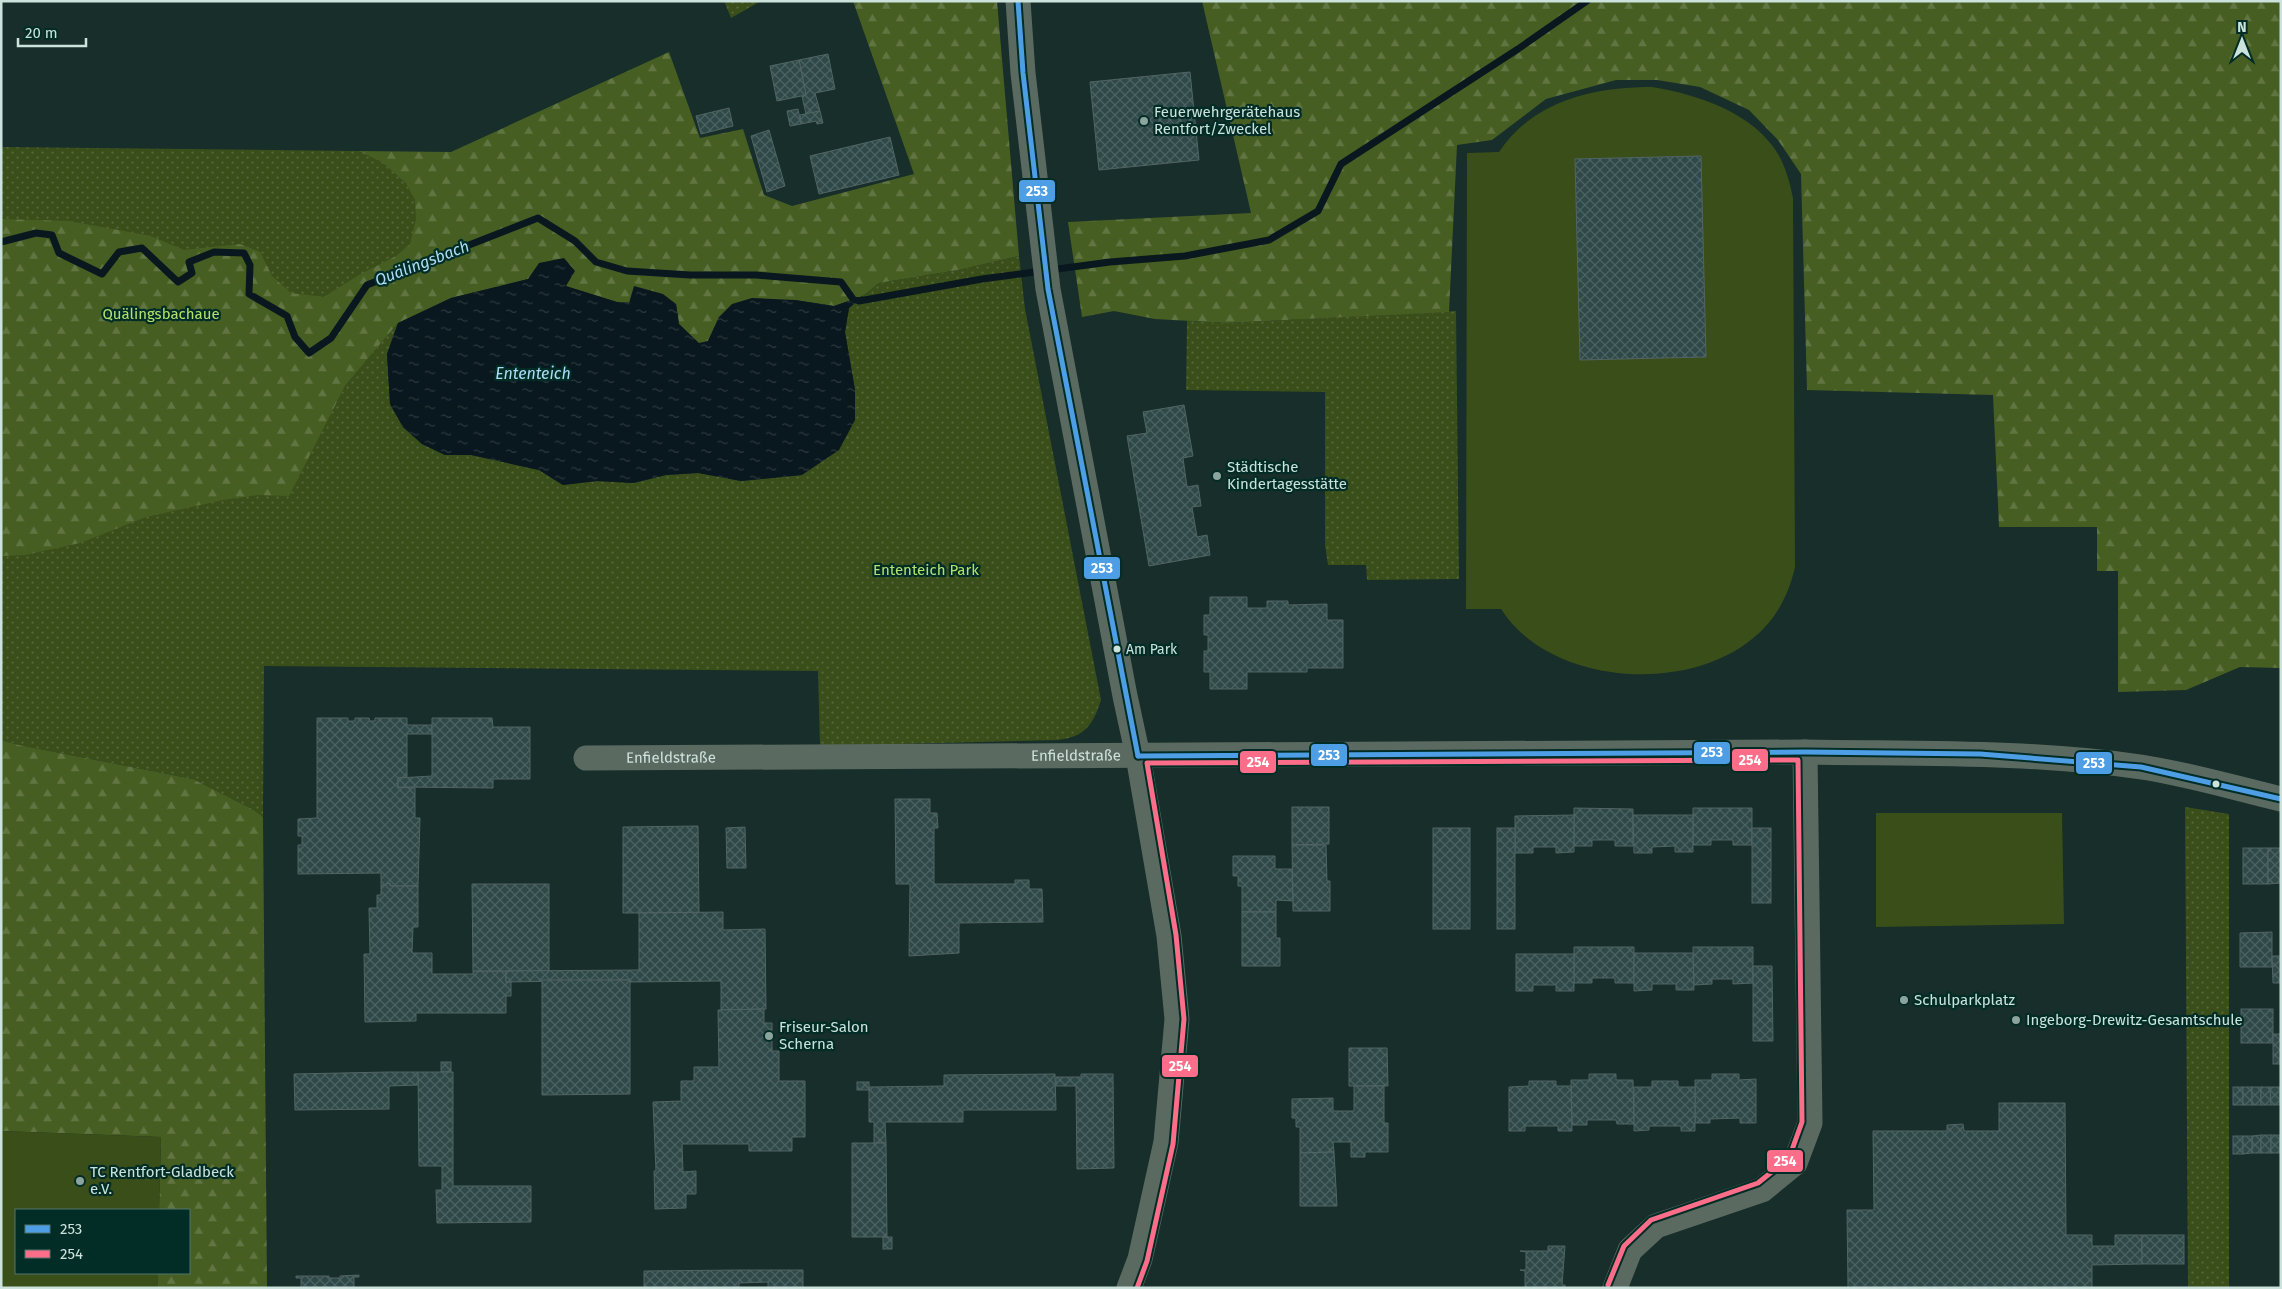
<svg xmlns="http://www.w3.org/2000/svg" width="2282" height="1289" font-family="'Fira Sans',sans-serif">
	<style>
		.green { fill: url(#green-dots) }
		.forest { fill: url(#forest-firs) }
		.pitch { fill: #3a4e1a }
		.water { fill: url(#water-ripples) }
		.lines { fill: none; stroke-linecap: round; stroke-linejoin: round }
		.stream { stroke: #09181e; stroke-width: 7 }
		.building { fill: url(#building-cross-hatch); stroke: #526464 }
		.street { stroke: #5b6a61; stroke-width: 25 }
		.bus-1-casing { stroke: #022d26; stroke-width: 9 }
		.bus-2-casing { stroke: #022d26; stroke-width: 9 }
		.bus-1 { stroke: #4d9ee5; stroke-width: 5 }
		.bus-2 { stroke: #fb6d88; stroke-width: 5 }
		.poi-dot { fill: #8da39e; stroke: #022d26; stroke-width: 2 }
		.bus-dot { fill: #cce2dc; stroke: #022d26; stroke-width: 2 }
		.labels { text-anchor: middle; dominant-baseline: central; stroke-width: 4.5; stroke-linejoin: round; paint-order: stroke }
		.bus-label { font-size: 14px; fill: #cce2dc; stroke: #022d26; text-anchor: start }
		.poi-label { font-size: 15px; fill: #cce2dc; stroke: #022d26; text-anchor: start }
		.park-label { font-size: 15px; fill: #b5e16b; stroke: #022d26 }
		.street-label { font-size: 15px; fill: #cce2dc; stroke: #022d26 }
		.water-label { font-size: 16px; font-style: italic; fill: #acdcf6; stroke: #022d26 }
		.line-badge { stroke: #022d26; stroke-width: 2 }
		.badge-label { font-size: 14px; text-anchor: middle; font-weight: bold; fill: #fff }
	</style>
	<defs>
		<pattern id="green-dots" width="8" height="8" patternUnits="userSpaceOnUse" patternTransform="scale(1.25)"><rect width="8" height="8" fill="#3a4e1a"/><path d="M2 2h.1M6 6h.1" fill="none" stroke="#55673b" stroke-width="1.8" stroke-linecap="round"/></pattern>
		<pattern id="forest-firs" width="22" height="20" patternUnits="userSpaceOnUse" patternTransform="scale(1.25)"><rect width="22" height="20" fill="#475e22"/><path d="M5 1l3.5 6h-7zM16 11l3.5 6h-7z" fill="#607542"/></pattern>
		<pattern id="water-ripples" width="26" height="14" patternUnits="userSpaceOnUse" patternTransform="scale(1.25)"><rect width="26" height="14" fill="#09181e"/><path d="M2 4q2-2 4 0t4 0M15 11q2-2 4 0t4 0" fill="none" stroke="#2c393e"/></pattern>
		<pattern id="building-cross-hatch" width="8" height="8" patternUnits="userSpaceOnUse" patternTransform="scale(1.25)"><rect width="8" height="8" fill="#2e4948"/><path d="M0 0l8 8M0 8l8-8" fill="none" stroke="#4b6362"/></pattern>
	</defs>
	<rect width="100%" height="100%" fill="#172e2a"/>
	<g class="green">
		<path d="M 724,1 L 761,1 L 731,18 Z"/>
		<path d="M 1,147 L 358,151 L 369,156 L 450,157 L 483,238 L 361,288 L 333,409 L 345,386 L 398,323 L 387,354 L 390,404 L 403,427 L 422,444 L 445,455 L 471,455 L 539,470 L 563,485 L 597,481 L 634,483 L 666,475 L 699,473 L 741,481 L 802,475 L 855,420 L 855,390 L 845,332 L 849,308 L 879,283 L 958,270 L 1019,256 L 1025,309 L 1101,700 C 1093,725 1085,737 1058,740 L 820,746 L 818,671 L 264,666 L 263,817 L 254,810 L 193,779 L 19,745 L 1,740 Z"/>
		<path d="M 1456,311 L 1459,579 L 1367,580 L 1366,565 L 1328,565 L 1325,545 L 1325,392 L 1186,390 L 1187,321 L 1227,323 Z"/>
		<path d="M 2185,807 L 2229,814 L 2229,1288 L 2188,1288 Z"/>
	</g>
	<g class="forest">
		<path d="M 853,1 L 997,1 L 1019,256 L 958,270 L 879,283 L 863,296 L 834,306 L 795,300 L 719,317 L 708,341 L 699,344 L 679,324 L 676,304 L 617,302 L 565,286 L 528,279 L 451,298 L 398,323 L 345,386 L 289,496 L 258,495 L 223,500 L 146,517 L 80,543 L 25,555 L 1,556 L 1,219 L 69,221 L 151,236 L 184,250 L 240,244 L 260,252 L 272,276 L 291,293 L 324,297 L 359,275 L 396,256 L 410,244 L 416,219 L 415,200 L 406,183 L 382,162 L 358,151 L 451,152 L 669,52 L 700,138 L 743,129 L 764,195 L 792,206 L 914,174 Z"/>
		<path d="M 1202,1 L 2281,1 L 2281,668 L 2240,667 L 2186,690 L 2118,692 L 2118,571 L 2097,571 L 2097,527 L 1999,527 L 1993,395 L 1807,390 L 1801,174 L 1778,140 L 1749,110 L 1700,87 L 1657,80 L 1616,80 L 1546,99 L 1492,140 L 1457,145 L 1449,312 L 1227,323 L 1155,319 L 1114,311 L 1082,317 L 1068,222 L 1251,213 Z"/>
		<path d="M 1,740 L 19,745 L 193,779 L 254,810 L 263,817 L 267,1288 L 158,1288 L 158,1273 L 189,1273 L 189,1210 L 159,1210 L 161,1137 L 1,1131 Z"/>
	</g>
	<g class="pitch">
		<path d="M 1652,87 C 1697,94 1754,113 1778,154 C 1786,168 1790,183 1793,198 L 1795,567 C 1790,589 1781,610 1765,627 C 1702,696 1552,689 1501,609 L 1466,609 L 1467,153 L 1499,152 C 1534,100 1594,87 1652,87 Z"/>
		<path d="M 1876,813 L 2062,813 L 2064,924 L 1876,927 Z"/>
		<path d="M 1,1131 L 161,1137 L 159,1210 L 16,1210 L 16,1273 L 158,1273 L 158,1288 L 1,1288 Z"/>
	</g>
	<path class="water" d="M 564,258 L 575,271 L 566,286 L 617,302 L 629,303 L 634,286 L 663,294 L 676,304 L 679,324 L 699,343 L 708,341 L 719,317 L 732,304 L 752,298 L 795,300 L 834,306 L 863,296 L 849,308 L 845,332 L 855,390 L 855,420 L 839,450 L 802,475 L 741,481 L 698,473 L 666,475 L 633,483 L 597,481 L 563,485 L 539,470 L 471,455 L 445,455 L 422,444 L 403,427 L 390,404 L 387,354 L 398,323 L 451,298 L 528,279 L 539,263 Z"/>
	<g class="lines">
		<path class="stream" d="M 1,242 L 36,233 L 52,235 L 59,253 L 102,274 L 119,252 L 142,248 L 178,282 L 192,273 L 189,262 L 214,252 L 244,253 L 250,265 L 249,294 L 287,316 L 295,337 L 309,353 L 331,338 L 367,285 L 538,218 L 575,241 L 596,262 L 627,271 L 690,275 L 756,275 L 841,282 L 853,299 L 859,301 L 982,279 L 1110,262 L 1185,256 L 1269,240 L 1318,211 L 1341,164 L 1518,49 L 1587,1"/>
	</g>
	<g class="building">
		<path d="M 828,54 L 835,89 L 815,93 L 820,111 L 806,114 L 802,96 L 806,95 L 799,60 Z"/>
		<path d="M 799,60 L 806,95 L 777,101 L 770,66 Z"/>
		<path d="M 1190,72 L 1199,160 L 1099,170 L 1090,82 Z"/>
		<path d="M 729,108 L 733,126 L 701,134 L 696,116 Z"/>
		<path d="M 798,109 L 801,124 L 790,126 L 787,111 Z"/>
		<path d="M 820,111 L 823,123 L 817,124 L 816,121 L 801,124 L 800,115 Z"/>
		<path d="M 769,130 L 785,186 L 767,192 L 751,136 Z"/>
		<path d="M 890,137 L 899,175 L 819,194 L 810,156 Z"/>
		<path d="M 1701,156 L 1706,357 L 1580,360 L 1575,159 Z"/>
		<path d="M 1184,405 L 1193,456 L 1183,458 L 1187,487 L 1198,485 L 1201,506 L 1192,507 L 1197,537 L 1207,535 L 1210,555 L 1149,566 L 1127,436 L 1147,433 L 1143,412 Z"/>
		<path d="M 1210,597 L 1247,597 L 1247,608 L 1267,608 L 1267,601 L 1288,601 L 1288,605 L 1327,604 L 1327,620 L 1343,620 L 1343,668 L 1307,668 L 1307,672 L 1247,672 L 1247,689 L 1210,689 L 1210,672 L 1204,672 L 1204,651 L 1208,651 L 1208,635 L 1204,635 L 1204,615 L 1210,615 Z"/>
		<path d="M 317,718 L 348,718 L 348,721 L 355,721 L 355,718 L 369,718 L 370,721 L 375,721 L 375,718 L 407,718 L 407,725 L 432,725 L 432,734 L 407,734 L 407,777 L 398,778 L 398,787 L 415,788 L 415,818 L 420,818 L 418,886 L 390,886 L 390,883 L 381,886 L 381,873 L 298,874 L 298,845 L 302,845 L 302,836 L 298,836 L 298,819 L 317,818 Z"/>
		<path d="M 432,718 L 492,718 L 493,727 L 530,727 L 530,779 L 493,779 L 493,788 L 398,787 L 398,778 L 432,776 Z"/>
		<path d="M 895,799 L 930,799 L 930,813 L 937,813 L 938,828 L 934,828 L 934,884 L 1015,884 L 1015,880 L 1029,880 L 1029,889 L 1042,889 L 1043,922 L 959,923 L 959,953 L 909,956 L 910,884 L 896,884 Z"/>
		<path d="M 1292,807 L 1329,807 L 1329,844 L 1292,845 Z"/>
		<path d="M 1574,808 L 1633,809 L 1633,846 L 1615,846 L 1615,840 L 1592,840 L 1592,846 L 1574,846 Z"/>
		<path d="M 1693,808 L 1752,808 L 1752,845 L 1733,845 L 1733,840 L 1711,840 L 1711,845 L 1693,845 Z"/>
		<path d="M 1574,815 L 1574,852 L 1556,853 L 1556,847 L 1533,847 L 1533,853 L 1515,853 L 1515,816 Z"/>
		<path d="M 1633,815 L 1693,815 L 1693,852 L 1675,852 L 1675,846 L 1652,847 L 1652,853 L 1634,853 Z"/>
		<path d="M 698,826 L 699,913 L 623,913 L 623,827 Z"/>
		<path d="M 745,827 L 746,868 L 727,868 L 726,828 Z"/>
		<rect x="1433" y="828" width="37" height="101"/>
		<rect x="1497" y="828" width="18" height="101"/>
		<rect x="1752" y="828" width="19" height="75"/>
		<path d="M 1292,845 L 1326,845 L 1327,881 L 1330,881 L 1330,911 L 1293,911 Z"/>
		<rect x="2243" y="848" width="25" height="36"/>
		<path d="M 2268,848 L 2281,848 L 2281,883 L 2268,884 Z"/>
		<path d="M 1233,856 L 1275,856 L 1275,869 L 1292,869 L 1293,901 L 1276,900 L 1276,912 L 1242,912 L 1242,886 L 1238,886 L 1238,876 L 1233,876 Z"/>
		<path d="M 390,883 L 390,886 L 418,886 L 418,927 L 413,927 L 412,953 L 432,953 L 432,974 L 473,974 L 473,971 L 506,971 L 506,982 L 511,982 L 511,996 L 506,996 L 506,1013 L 416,1013 L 416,1021 L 365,1022 L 364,954 L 370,954 L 369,908 L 377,908 L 377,895 L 381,895 L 381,886 Z"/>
		<path d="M 472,884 L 549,884 L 549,971 L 473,971 Z"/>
		<path d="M 723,912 L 723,930 L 765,929 L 766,1009 L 721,1010 L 721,981 L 630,982 L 630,980 L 506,982 L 506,971 L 639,970 L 639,913 Z"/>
		<path d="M 1242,912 L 1276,912 L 1276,938 L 1280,938 L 1280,966 L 1242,966 Z"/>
		<path d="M 2272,932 L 2272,967 L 2240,967 L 2240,933 Z"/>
		<path d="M 1574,947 L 1634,947 L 1634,983 L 1615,983 L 1615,978 L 1592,978 L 1592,983 L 1574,983 Z"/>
		<path d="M 1693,947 L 1753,947 L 1753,983 L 1733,984 L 1733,979 L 1712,979 L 1712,984 L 1694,985 Z"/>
		<path d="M 1634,953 L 1693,953 L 1694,990 L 1676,990 L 1676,984 L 1652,984 L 1652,990 L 1634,991 Z"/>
		<path d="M 1516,954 L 1574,954 L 1574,991 L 1556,991 L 1556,985 L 1533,985 L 1533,991 L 1516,991 Z"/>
		<path d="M 2272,956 L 2281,956 L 2281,983 L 2273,983 Z"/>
		<path d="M 1753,966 L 1772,966 L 1773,1041 L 1753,1041 Z"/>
		<path d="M 542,980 L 630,980 L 630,1094 L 542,1095 Z"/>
		<path d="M 764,1009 L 764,1023 L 772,1023 L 772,1051 L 779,1051 L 779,1081 L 805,1081 L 805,1137 L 792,1137 L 792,1151 L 749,1151 L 749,1144 L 682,1144 L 683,1172 L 696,1171 L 696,1194 L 686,1194 L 686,1208 L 655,1209 L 654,1171 L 656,1171 L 653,1102 L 681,1101 L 681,1081 L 694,1081 L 694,1067 L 719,1067 L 718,1010 Z"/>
		<rect x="2241" y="1009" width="32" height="34"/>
		<rect x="2273" y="1034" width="8" height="30"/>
		<path d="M 1349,1048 L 1387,1048 L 1388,1086 L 1349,1086 Z"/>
		<rect x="441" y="1062" width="10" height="10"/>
		<path d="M 388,1072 L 418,1072 L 419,1085 L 389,1086 L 389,1109 L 295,1110 L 294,1074 Z"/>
		<path d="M 418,1072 L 453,1072 L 453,1186 L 531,1186 L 531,1222 L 437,1223 L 436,1190 L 442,1190 L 442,1166 L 419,1166 Z"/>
		<path d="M 1055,1074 L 1056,1110 L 963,1110 L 963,1122 L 885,1122 L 886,1143 L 874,1143 L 874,1122 L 869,1122 L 869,1087 L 944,1086 L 944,1075 Z"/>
		<path d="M 1081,1074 L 1113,1074 L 1114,1168 L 1077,1169 L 1076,1086 L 1056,1086 L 1056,1077 L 1081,1077 Z"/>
		<path d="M 1589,1074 L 1616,1074 L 1616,1080 L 1633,1080 L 1634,1124 L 1617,1124 L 1616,1120 L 1587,1120 L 1587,1125 L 1572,1125 L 1571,1080 L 1589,1080 Z"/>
		<path d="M 1712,1074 L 1739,1074 L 1739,1080 L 1756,1079 L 1756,1123 L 1740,1123 L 1740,1118 L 1710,1119 L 1710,1123 L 1695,1123 L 1695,1080 L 1712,1080 Z"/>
		<path d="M 1529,1081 L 1556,1081 L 1556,1086 L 1571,1086 L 1572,1131 L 1558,1131 L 1558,1126 L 1525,1126 L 1525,1131 L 1509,1131 L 1509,1087 L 1529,1086 Z"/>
		<path d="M 1652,1081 L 1678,1081 L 1678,1087 L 1695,1087 L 1695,1131 L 1681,1131 L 1681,1126 L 1649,1126 L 1649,1130 L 1634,1131 L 1634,1087 L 1652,1087 Z"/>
		<rect x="857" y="1082" width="12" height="8"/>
		<path d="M 1354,1086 L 1384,1086 L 1384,1123 L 1388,1123 L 1388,1152 L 1365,1152 L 1365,1157 L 1351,1157 L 1351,1142 L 1333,1142 L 1334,1152 L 1300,1153 L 1300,1127 L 1296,1127 L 1296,1118 L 1292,1118 L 1292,1099 L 1333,1098 L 1333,1111 L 1354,1111 Z"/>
		<rect x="2233" y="1087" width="10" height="18"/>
		<rect x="2243" y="1087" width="9" height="18"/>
		<rect x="2252" y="1087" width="9" height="18"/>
		<path d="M 2261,1087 L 2270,1087 L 2271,1105 L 2261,1105 Z"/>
		<path d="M 2270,1087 L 2280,1087 L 2280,1105 L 2271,1105 Z"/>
		<path d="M 1999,1103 L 2065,1103 L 2066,1235 L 2092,1235 L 2092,1246 L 2115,1246 L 2115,1235 L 2142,1235 L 2142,1264 L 2092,1265 L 2092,1288 L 1848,1288 L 1847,1210 L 1874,1210 L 1873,1131 L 1947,1131 L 1947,1125 L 1963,1124 L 1964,1131 L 1999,1131 Z"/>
		<path d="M 2261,1135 L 2261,1153 L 2252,1153 L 2252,1136 Z"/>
		<rect x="2261" y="1135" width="10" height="18"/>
		<rect x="2271" y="1135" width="9" height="18"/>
		<rect x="2233" y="1136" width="10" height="18"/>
		<path d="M 2243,1136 L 2252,1136 L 2252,1153 L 2243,1154 Z"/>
		<path d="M 852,1143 L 886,1143 L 887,1237 L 852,1237 Z"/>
		<path d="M 1334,1152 L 1337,1206 L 1300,1206 L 1300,1153 Z"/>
		<rect x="2142" y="1235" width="42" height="29"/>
		<rect x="883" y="1237" width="9" height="12"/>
		<path d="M 1548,1246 L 1565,1246 L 1562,1285 L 1565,1285 L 1565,1288 L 1525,1288 L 1525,1271 L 1520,1270 L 1526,1270 L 1526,1252 L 1520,1251 L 1548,1251 Z"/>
		<path d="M 738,1270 L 803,1270 L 803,1288 L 768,1288 L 768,1282 L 739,1283 L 739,1288 L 644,1288 L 644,1271 Z"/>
		<path d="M 359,1275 L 359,1277 L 354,1277 L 354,1288 L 301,1288 L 301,1278 L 296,1278 L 296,1276 L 329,1276 L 329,1278 L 340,1278 L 340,1276 Z"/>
	</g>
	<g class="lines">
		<g class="street">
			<path d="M 1018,1 L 1023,73 L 1048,289 L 1125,696 L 1138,756 L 1169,936 L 1177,1019 L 1166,1142 L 1140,1259 L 1129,1288"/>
			<path id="s1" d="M 586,758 L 1805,752 C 1917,754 2030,751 2141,767 C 2188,774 2234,788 2281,799"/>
			<path d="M 1615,1288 L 1630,1250 L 1656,1226 L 1762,1190 L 1795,1163 L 1810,1123 L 1805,752"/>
		</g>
		<g class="bus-1-casing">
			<g id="bus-1">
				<path d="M 1018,1 L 1023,73 L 1048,289 L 1138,756"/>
				<path d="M 1138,756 L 1805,752 L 1980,754 L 2141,767 L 2281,799"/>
			</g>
		</g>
		<g class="bus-2-casing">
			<path id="bus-2" d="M 1137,1288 L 1147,1261 L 1173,1144 L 1184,1019 L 1176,935 L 1147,763 L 1798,760 L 1802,1122 L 1789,1158 L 1758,1183 L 1651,1220 L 1624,1246 L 1608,1285"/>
		</g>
		<use href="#bus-1" class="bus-1"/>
		<use href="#bus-2" class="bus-2"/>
	</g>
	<g class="poi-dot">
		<circle cx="1144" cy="121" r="5"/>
		<circle cx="1217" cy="476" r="5"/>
		<circle cx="1904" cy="1000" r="5"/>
		<circle cx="2016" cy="1020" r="5"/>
		<circle cx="769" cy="1036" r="5"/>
		<circle cx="80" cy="1181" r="5"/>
	</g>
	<g class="bus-dot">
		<circle cx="1117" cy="649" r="4.5"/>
		<circle cx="2216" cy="784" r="4.5"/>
	</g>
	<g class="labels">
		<g class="bus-label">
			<text x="1126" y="649">Am Park</text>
		</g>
		<g class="poi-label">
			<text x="1154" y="112">Feuerwehrgerätehaus<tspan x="1154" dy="17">Rentfort/Zweckel</tspan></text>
			<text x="1227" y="467">Städtische<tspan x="1227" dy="17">Kindertagesstätte</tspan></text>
			<text x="1914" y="1000">Schulparkplatz</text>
			<text x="2026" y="1020">Ingeborg-Drewitz-Gesamtschule</text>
			<text x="779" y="1027">Friseur-Salon<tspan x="779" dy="17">Scherna</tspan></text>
			<text x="90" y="1172">TC Rentfort-Gladbeck<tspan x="90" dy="17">e.V.</tspan></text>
		</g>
		<g class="park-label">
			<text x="161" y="314">Quälingsbachaue</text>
			<text x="926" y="570">Ententeich Park</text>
		</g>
		<g class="street-label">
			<text stroke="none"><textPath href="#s1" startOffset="490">Enfieldstraße</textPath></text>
			<text stroke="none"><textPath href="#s1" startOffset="85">Enfieldstraße</textPath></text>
		</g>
		<g class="water-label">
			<text transform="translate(422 263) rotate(-21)">Quälingsbach</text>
			<text x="533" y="373">Ententeich</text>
		</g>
	</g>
	<g class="line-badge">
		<rect x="1018" y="179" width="38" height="24" rx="5" fill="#4d9ee5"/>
		<rect x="1083" y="556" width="38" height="24" rx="5" fill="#4d9ee5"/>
		<rect x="1693" y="741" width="38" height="24" rx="5" fill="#4d9ee5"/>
		<rect x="1310" y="743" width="38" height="24" rx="5" fill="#4d9ee5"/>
		<rect x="1731" y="748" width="38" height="24" rx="5" fill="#fb6d88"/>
		<rect x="1239" y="750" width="38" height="24" rx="5" fill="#fb6d88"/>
		<rect x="2075" y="751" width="38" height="24" rx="5" fill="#4d9ee5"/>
		<rect x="1161" y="1054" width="38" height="24" rx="5" fill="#fb6d88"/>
		<rect x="1766" y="1149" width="38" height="24" rx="5" fill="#fb6d88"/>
	</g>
	<g class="badge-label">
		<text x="1037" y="196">253</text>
		<text x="1102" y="573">253</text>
		<text x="1712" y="757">253</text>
		<text x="1329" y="760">253</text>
		<text x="1750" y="765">254</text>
		<text x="1258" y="767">254</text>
		<text x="2094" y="768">253</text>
		<text x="1180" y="1071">254</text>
		<text x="1785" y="1166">254</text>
	</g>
	<rect width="2282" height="1289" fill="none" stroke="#cce2dc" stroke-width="5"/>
	<rect x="15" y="1209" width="175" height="65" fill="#022d26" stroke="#53756f"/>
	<rect x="25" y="1225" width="25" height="8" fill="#4d9ee5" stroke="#53756f"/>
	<text x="60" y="1234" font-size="15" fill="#cce2dc">253</text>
	<rect x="25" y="1250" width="25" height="8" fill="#fb6d88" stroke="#53756f"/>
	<text x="60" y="1259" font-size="15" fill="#cce2dc">254</text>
	<g transform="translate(2242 40)" stroke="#022d26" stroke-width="4" paint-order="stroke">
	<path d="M0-4L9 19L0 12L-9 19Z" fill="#cce2dc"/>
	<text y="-8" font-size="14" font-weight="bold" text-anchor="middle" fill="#cce2dc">N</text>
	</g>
	<path d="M18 38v8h68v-8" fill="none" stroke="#cce2dc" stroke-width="2.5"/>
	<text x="25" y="38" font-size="15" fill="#cce2dc" stroke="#022d26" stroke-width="4" paint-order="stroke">20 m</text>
</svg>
